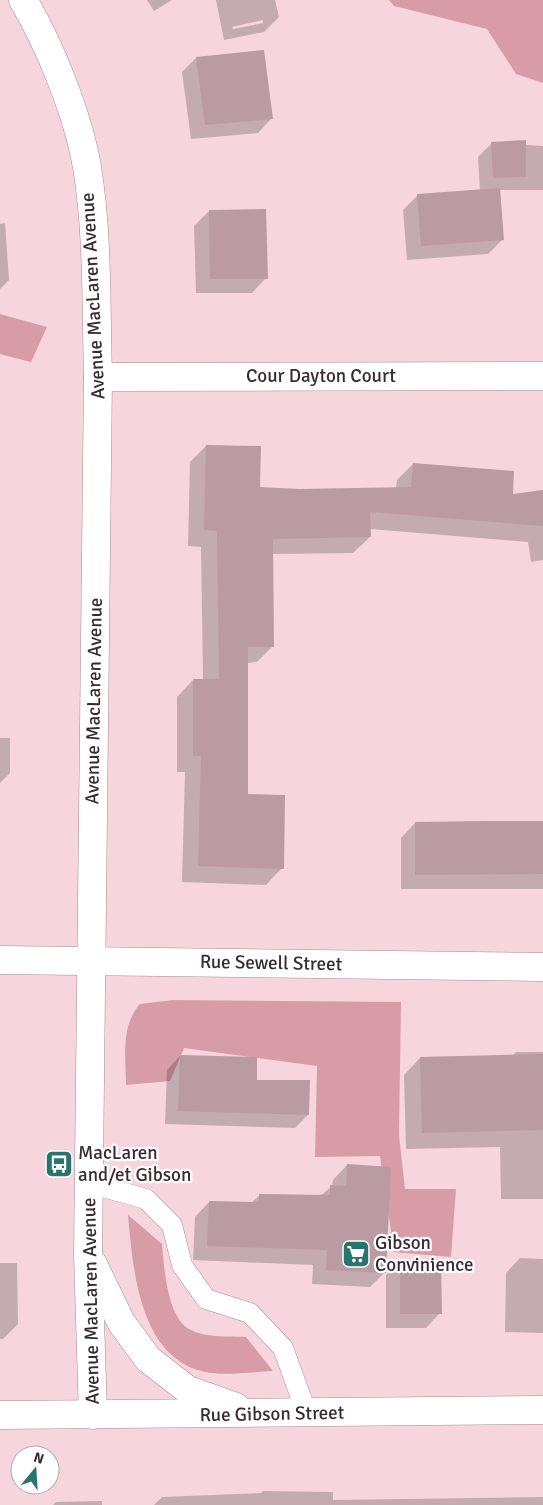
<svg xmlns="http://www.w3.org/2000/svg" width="543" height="1505" font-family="Signika,sans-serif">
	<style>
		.green { fill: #d89ca9 }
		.shadow { fill: #0003; fill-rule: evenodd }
		.building { fill: #b99ba1 }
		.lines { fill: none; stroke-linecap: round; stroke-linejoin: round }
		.lane-casing { stroke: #a88a90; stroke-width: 21 }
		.street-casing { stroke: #a88a90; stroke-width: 29 }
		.secondary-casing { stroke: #a88a90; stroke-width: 29 }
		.lane { stroke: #fff; stroke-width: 20 }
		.street { stroke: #fff; stroke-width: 28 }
		.secondary { stroke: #fff; stroke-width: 28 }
		.labels { text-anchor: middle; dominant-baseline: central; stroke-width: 4.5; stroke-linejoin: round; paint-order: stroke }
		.street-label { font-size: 19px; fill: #372b2d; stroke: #fff }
		.poi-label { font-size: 19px; fill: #372b2d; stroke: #fff; text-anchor: start }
	</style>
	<rect width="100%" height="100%" fill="#f6d6dc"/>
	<g class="green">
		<path d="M 389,0 L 543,0 L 543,83 L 516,74 L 487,29 L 394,6 Z"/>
		<path d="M 0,314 L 47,327 L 31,362 L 0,354 Z"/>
		<path d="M 173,1000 L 401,1002 L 399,1135 L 405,1189 L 456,1189 L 451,1257 L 394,1252 L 380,1156 L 315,1157 L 317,1066 L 184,1048 L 170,1081 L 126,1085 C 126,1057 120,1027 140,1004 Z"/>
		<path d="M 128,1215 L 162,1244 C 164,1266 167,1317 189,1329 C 205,1338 228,1336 246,1337 L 273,1371 C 253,1372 224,1376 205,1372 C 139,1358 133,1269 128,1215 Z"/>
	</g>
	<g class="shadow">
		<path d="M 147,0 L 172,0 L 154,11 Z"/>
		<path d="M 216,0 L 275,0 L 279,17 L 264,32 L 224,40 ZM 263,20 L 263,23 L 233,29 L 232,27 Z"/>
		<path d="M 196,58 L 272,118 L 258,133 L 191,139 L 182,72 Z"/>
		<path d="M 492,143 L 543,146 L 543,190 L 499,190 L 503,239 L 488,254 L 407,260 L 403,210 L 418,195 L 480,191 L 478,157 Z"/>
		<path d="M 209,211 L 266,278 L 252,293 L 196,293 L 194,226 Z"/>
		<path d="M 5,223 L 9,280 L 0,289 L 0,224 Z"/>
		<path d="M 206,446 L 259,488 L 299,490 L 396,488 L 397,480 L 413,464 L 511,495 L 543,491 L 543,560 L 531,562 L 528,542 L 370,529 L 370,537 L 353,553 L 272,554 L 273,646 L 257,662 L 247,663 L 247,795 L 282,868 L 266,885 L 182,882 L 185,772 L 177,772 L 177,697 L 193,680 L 203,680 L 201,547 L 188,546 L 190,462 Z"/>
		<path d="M 0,738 L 10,738 L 10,773 L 0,783 Z"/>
		<path d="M 543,821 L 543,889 L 401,889 L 401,838 L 415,823 Z"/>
		<path d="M 516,1052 L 543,1052 L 543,1199 L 501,1199 L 500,1147 L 406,1149 L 404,1075 L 420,1058 L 512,1056 Z"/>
		<path d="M 180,1056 L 308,1115 L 295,1128 L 165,1124 L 167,1070 Z"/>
		<path d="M 347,1165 L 384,1273 L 370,1287 L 312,1284 L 313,1265 L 193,1260 L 195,1217 L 209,1202 L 251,1203 L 260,1195 L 320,1196 L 332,1186 L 333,1180 Z"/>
		<path d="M 520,1258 L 543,1259 L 543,1333 L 505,1332 L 506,1273 Z"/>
		<path d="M 401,1261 L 440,1313 L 426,1328 L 386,1328 L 386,1275 Z"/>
		<path d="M 0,1263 L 17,1263 L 18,1324 L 3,1339 L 0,1339 Z"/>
		<path d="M 263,1491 L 333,1492 L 333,1500 L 543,1497 L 543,1505 L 154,1505 L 162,1497 L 261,1493 Z"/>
		<path d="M 102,1501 L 102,1505 L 53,1505 L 56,1502 Z"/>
	</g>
	<g class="building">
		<path d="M 264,50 L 273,119 L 205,125 L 196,57 Z"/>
		<path d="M 526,140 L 526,177 L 493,178 L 491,142 Z"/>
		<path d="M 500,188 L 504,240 L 421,246 L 417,194 Z"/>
		<path d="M 266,209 L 268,279 L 210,279 L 209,210 Z"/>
		<path d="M 206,445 L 261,446 L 260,487 L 299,489 L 411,487 L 413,463 L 514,471 L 513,494 L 543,490 L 543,526 L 370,512 L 371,537 L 273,539 L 274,647 L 248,647 L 248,794 L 285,795 L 284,869 L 198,866 L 201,756 L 193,756 L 193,679 L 219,679 L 217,531 L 204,530 Z"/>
		<path d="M 488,821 L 543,821 L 543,874 L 415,875 L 415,822 Z"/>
		<path d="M 543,1054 L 543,1130 L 422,1133 L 420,1057 Z"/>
		<path d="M 180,1055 L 257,1057 L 257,1080 L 310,1080 L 309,1115 L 178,1111 Z"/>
		<path d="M 347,1164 L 391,1167 L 386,1273 L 326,1270 L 327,1250 L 207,1246 L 209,1201 L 259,1202 L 259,1194 L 330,1195 L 330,1185 L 346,1186 Z"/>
		<path d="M 441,1259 L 442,1314 L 400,1314 L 400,1260 Z"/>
	</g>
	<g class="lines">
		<g class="lane-casing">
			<path id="lane" d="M 89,1183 L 146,1199 L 172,1225 L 182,1265 L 206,1299 L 250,1313 L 283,1348 L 307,1414"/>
		</g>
		<g class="street-casing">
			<g id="street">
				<path d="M 98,377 L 543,376"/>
				<path d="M 0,960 L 543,967"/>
			</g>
		</g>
		<g class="secondary-casing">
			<g id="secondary">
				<path d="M 23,0 C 50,45 78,115 87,167 C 98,233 96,309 98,377 L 88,1254 L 93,1415"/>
				<path d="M 93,1264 L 121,1322 L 148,1359 L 188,1390 L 236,1407"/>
				<path d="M 0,1415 L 543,1410"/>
			</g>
		</g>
		<use href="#lane" class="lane"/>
		<use href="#street" class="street"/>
		<use href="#secondary" class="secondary"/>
	</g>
	<defs>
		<g id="bus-square" transform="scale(1.4375)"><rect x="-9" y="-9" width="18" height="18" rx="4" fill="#2a7470" stroke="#fff"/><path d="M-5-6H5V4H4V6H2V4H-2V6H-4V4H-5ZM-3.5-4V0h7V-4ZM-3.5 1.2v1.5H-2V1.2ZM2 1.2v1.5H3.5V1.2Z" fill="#fff"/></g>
		<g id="supermarket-square" transform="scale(1.4375)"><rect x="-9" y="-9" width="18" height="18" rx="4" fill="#2a7470" stroke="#fff"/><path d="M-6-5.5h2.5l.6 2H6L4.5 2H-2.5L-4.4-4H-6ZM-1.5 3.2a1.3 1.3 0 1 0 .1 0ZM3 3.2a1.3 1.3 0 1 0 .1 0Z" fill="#fff"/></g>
	</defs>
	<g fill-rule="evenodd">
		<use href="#bus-square" x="59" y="1164"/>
		<use href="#supermarket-square" x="356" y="1254"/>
	</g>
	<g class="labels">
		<g class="street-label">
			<text transform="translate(93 296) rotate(-93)">Avenue MacLaren Avenue</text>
			<text x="321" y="376">Cour Dayton Court</text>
			<text transform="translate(94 701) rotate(-89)">Avenue MacLaren Avenue</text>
			<text transform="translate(271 963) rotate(1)">Rue Sewell Street</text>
			<text transform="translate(91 1301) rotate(-91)">Avenue MacLaren Avenue</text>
			<text transform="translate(272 1414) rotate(-1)">Rue Gibson Street</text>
		</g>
		<g class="poi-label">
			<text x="78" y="1153">MacLaren<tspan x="78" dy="22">and/et Gibson</tspan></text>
			<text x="375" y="1243">Gibson<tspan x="375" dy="22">Convinience</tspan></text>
		</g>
	</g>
	<g transform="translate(35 1470) rotate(18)"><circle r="24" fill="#ffffff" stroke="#afaaab"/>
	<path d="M0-4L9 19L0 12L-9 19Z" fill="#2a7470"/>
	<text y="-8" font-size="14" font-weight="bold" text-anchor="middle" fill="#372b2d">N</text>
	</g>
</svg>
